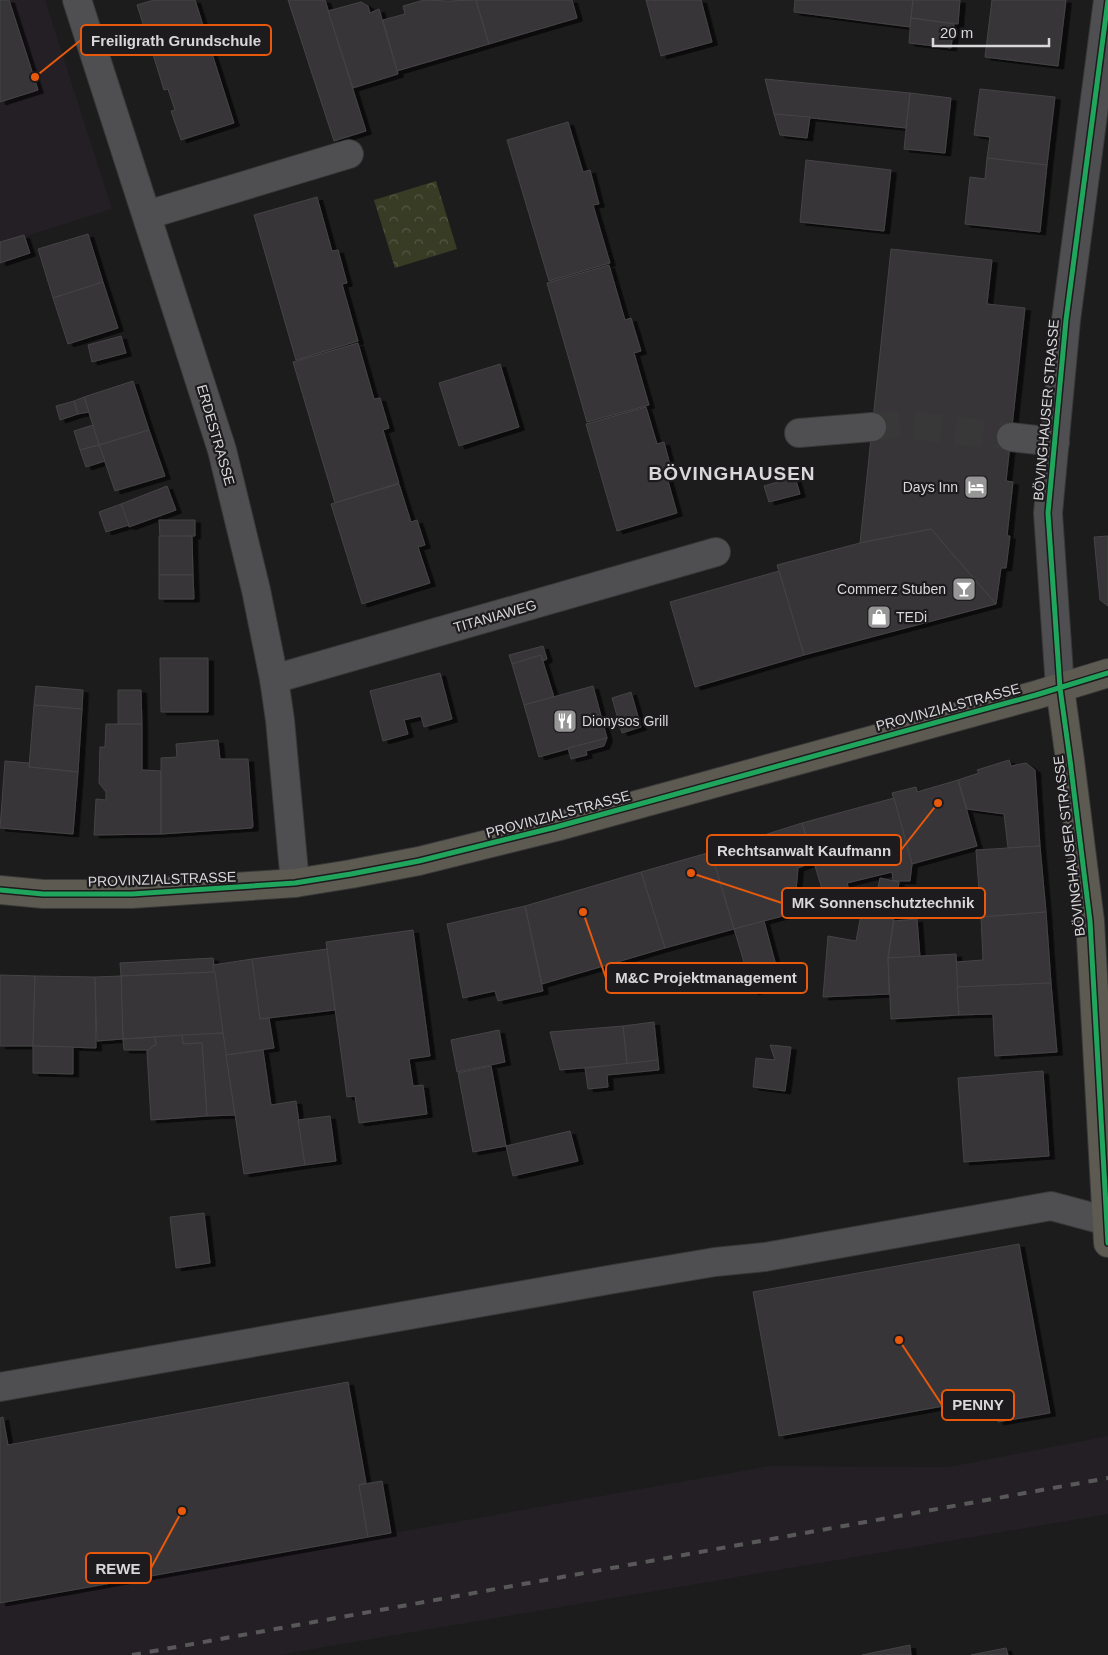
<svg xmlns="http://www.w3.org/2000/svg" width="1108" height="1655" font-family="Arial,sans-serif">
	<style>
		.built { fill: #241f25 }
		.park { fill: url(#park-crowns) }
		.building { fill: #383439; stroke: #454445; filter: url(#shadow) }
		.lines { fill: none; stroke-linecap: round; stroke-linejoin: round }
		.minor-tunnel { stroke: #383838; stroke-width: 28; stroke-dasharray: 28 14; stroke-linecap: butt }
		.minor-casing { stroke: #383838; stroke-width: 30 }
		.major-casing { stroke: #383838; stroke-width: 30 }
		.minor { stroke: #4f4e50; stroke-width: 28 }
		.major { stroke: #5d5a52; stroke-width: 28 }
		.rail { stroke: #585858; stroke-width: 4; stroke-dasharray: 9 9; stroke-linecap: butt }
		.cycleway-casing { stroke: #1d1b1d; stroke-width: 8 }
		.cycleway { stroke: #20a55d; stroke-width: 5 }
		.labels { text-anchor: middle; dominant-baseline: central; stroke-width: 4.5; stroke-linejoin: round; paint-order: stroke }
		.street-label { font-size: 14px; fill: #d8d7d9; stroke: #1d1b1d }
		.poi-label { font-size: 14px; fill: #d8d7d9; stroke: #1d1b1d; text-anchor: end }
		.district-label { font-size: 19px; font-weight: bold; letter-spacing: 1px; fill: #d8d7d9; stroke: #1d1b1d }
		.leader { fill: none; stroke: #e8590c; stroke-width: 2 }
		.callout-dot { fill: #e8590c; stroke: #1d1b1d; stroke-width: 2 }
		.callout { fill: #1d1b1d; stroke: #e8590c; stroke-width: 2 }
		.callout-label { font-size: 15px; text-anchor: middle; font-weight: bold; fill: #d8d7d9 }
	</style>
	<defs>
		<pattern id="park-crowns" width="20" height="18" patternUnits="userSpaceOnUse" patternTransform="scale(1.25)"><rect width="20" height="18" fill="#393c25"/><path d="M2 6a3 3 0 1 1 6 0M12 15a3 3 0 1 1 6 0" fill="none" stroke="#555744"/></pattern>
		<filter id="shadow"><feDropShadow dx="5.5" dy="3" stdDeviation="0" flood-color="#0009"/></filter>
	</defs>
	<rect width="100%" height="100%" fill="#1c1c1c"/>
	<g class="built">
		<path d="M 0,0 L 45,0 L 112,209 L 0,244 Z"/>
		<path d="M 1108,1436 L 1108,1514 L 278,1655 L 0,1655 L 0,1603 L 769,1466 L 949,1467 Z"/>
	</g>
	<path class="park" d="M 436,181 L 457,249 L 395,268 L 374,200 Z"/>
	<g class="building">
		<path d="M 0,0 L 9,0 L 38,90 L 0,102 Z"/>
		<path d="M 154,0 L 195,0 L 234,123 L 181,140 L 171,111 L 175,110 L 168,89 L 164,90 L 152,51 L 156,50 L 150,31 L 146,33 L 137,5 Z"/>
		<path d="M 288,0 L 325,0 L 366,131 L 334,141 Z"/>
		<path d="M 424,0 L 448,1 L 476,0 L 489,44 L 397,71 L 383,20 L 405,14 L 403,6 Z"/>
		<path d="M 476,0 L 572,0 L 577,18 L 489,44 Z"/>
		<path d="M 646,0 L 701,0 L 712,42 L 661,56 Z"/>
		<path d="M 795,0 L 913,0 L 910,27 L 794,12 Z"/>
		<path d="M 913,0 L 960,0 L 958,24 L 911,18 Z"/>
		<path d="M 992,0 L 1066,0 L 1058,66 L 985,57 Z"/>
		<path d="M 361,2 L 368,6 L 370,13 L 379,9 L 398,74 L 353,88 L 328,11 Z"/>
		<path d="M 911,18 L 954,24 L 951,48 L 909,43 Z"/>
		<path d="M 765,79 L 910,93 L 906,128 L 774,114 Z"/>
		<path d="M 980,89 L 1055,97 L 1047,165 L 987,158 L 990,137 L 974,135 Z"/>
		<path d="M 910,93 L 951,98 L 945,153 L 904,149 Z"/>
		<path d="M 774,114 L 810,117 L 807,138 L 780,135 Z"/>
		<path d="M 568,122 L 583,172 L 590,170 L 599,204 L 593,205 L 610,263 L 549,281 L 507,140 Z"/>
		<path d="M 987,158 L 1047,165 L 1040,232 L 965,224 L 970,177 L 985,179 Z"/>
		<path d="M 806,160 L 891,170 L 884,231 L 800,222 Z"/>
		<path d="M 317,197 L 332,251 L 338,250 L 347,283 L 342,284 L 358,341 L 296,360 L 254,215 Z"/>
		<path d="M 88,234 L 103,282 L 53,298 L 38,249 Z"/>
		<path d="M 24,235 L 30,253 L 0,263 L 0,242 Z"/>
		<path d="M 891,249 L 992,260 L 987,304 L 1025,308 L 1006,481 L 1013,482 L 1007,536 L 1010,536 L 1006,568 L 1001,568 L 996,604 L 931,529 L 860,543 Z"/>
		<path d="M 609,265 L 625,320 L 631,318 L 641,351 L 634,353 L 649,405 L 587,422 L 547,283 Z"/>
		<path d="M 103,282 L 118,328 L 68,344 L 53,298 Z"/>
		<path d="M 121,336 L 126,353 L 92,362 L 88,345 Z"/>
		<path d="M 358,343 L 374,399 L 380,398 L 389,428 L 383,430 L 399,483 L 335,503 L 293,362 Z"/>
		<path d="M 500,364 L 519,427 L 459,446 L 439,383 Z"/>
		<path d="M 133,381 L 149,430 L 99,445 L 84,397 Z"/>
		<path d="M 84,397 L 89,412 L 78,414 L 74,401 Z"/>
		<path d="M 74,401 L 78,414 L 60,420 L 56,406 Z"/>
		<path d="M 646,407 L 657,444 L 664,442 L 672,472 L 666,474 L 677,513 L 617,531 L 586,424 Z"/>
		<path d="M 93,425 L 99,445 L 80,450 L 74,431 Z"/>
		<path d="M 149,430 L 165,476 L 115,491 L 99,445 Z"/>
		<path d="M 99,445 L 105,461 L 86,467 L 80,450 Z"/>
		<path d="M 795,477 L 800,494 L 769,502 L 764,486 Z"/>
		<path d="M 399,484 L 411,522 L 417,520 L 425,545 L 418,547 L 430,583 L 362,604 L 331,504 Z"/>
		<path d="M 167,486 L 176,510 L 129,527 L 121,504 Z"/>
		<path d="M 121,504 L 129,525 L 106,532 L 99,512 Z"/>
		<path d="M 159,520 L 195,520 L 195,536 L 160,537 Z"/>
		<path d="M 931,529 L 996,604 L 804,655 L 777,565 L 860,543 Z"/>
		<path d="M 159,536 L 192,536 L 193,575 L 159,575 Z"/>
		<path d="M 1108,536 L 1108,606 L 1100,600 L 1094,537 Z"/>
		<path d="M 779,571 L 804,655 L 695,687 L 670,602 Z"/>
		<path d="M 159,575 L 193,575 L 194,599 L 159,599 Z"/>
		<path d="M 543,646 L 547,659 L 543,661 L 541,655 L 512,664 L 509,655 Z"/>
		<path d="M 541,655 L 554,697 L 524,705 L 512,664 Z"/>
		<path d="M 160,658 L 208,658 L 208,712 L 161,712 Z"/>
		<path d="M 440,673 L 452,719 L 424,727 L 421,716 L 404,720 L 408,734 L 383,741 L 370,691 Z"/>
		<path d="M 36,686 L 83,690 L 82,709 L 34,705 Z"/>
		<path d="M 593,686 L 607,738 L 539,757 L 524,705 Z"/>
		<path d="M 118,690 L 141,690 L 142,724 L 118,724 Z"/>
		<path d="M 631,692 L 641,727 L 622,733 L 612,698 Z"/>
		<path d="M 34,705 L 82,709 L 78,772 L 29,767 Z"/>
		<path d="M 106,724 L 142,724 L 142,770 L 161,771 L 161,834 L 94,835 L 96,799 L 106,800 L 106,792 L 99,783 L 100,747 L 105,747 Z"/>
		<path d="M 607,738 L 604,746 L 586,751 L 587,755 L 571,759 L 568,748 Z"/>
		<path d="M 218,740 L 220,759 L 248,759 L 253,826 L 252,828 L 161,834 L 161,758 L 177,757 L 176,744 Z"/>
		<path d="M 1009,760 L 1011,766 L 1026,763 L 1035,770 L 1040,846 L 1008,848 L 1004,814 L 967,809 L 958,780 L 979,773 L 977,770 Z"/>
		<path d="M 5,761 L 29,763 L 29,767 L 78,772 L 73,834 L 0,828 Z"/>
		<path d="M 958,780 L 977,846 L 912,864 L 892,793 L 916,787 L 917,792 Z"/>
		<path d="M 894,798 L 912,864 L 910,881 L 893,881 L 892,872 L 847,883 L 849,890 L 825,899 L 802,823 Z"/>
		<path d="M 802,823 L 814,862 L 798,868 L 794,913 L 734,929 L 711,852 Z"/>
		<path d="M 1040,846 L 1046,912 L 981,917 L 976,850 Z"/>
		<path d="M 711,852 L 734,929 L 665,948 L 641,872 Z"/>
		<path d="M 641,872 L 665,948 L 542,984 L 525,906 Z"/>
		<path d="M 880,878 L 899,882 L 888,958 L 889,994 L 823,997 L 828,936 L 856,941 L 862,910 L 866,904 L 875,902 Z"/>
		<path d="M 525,906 L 543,991 L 498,1001 L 495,991 L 463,998 L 447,924 Z"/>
		<path d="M 1046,912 L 1051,983 L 957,987 L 956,962 L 983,960 L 981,917 Z"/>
		<path d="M 917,919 L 920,957 L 888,958 L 894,921 Z"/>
		<path d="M 764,921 L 781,984 L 753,992 L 734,929 Z"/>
		<path d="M 413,930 L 430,1056 L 409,1059 L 413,1086 L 423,1085 L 427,1114 L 359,1123 L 355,1096 L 347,1097 L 326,942 Z"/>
		<path d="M 327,949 L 335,1010 L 260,1019 L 252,959 Z"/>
		<path d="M 956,954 L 959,1015 L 891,1019 L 888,958 Z"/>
		<path d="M 213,958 L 215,972 L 121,976 L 120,963 Z"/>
		<path d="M 252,959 L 260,1019 L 269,1018 L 274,1048 L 226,1055 L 213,965 Z"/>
		<path d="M 215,972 L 223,1033 L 123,1039 L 121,976 Z"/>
		<path d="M 0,975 L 35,976 L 33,1046 L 0,1046 Z"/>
		<path d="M 35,976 L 95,977 L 96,1048 L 33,1046 Z"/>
		<path d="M 121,976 L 123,1039 L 97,1041 L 95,977 Z"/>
		<path d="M 1051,983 L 1057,1052 L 995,1056 L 993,1014 L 959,1015 L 957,987 Z"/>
		<path d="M 654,1022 L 658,1060 L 627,1064 L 623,1026 Z"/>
		<path d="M 623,1026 L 627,1064 L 560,1070 L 550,1032 Z"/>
		<path d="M 499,1030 L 505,1062 L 457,1072 L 451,1040 Z"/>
		<path d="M 223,1033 L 235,1115 L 207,1116 L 202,1043 L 183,1044 L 182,1035 Z"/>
		<path d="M 182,1035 L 183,1044 L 202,1043 L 207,1116 L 151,1120 L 147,1051 L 153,1046 L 156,1045 L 155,1037 Z"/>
		<path d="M 155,1037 L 156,1045 L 153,1046 L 149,1050 L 124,1050 L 123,1039 Z"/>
		<path d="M 770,1045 L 791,1047 L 785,1091 L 753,1087 L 756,1058 L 775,1060 Z"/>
		<path d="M 33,1046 L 73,1047 L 73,1074 L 33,1073 Z"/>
		<path d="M 263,1050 L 271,1105 L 296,1101 L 305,1165 L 244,1174 L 226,1055 Z"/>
		<path d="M 658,1060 L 659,1070 L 607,1075 L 608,1087 L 588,1089 L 585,1068 Z"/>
		<path d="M 491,1066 L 506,1146 L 473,1152 L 458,1073 Z"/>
		<path d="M 1043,1071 L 1049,1156 L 964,1162 L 958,1078 Z"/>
		<path d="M 330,1116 L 336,1161 L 305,1165 L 298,1120 Z"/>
		<path d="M 570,1131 L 578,1161 L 513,1176 L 506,1146 Z"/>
		<path d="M 204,1213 L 210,1263 L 176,1268 L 170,1217 Z"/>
		<path d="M 1019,1244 L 1050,1413 L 998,1422 L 993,1397 L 779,1436 L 753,1292 Z"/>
		<path d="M 348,1382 L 366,1483 L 359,1485 L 368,1537 L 0,1603 L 0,1418 L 3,1417 L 8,1445 Z"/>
		<path d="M 382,1481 L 391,1533 L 368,1537 L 359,1485 Z"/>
		<path d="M 910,1645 L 911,1655 L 862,1655 Z"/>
		<path d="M 1006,1648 L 1008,1655 L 971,1655 Z"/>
	</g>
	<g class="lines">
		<path class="minor-tunnel" d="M 872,427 L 902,424 L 1011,437"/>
		<g class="minor-casing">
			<g id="minor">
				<path d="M 77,0 L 222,450 L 256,590 L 274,679 L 280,720 L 295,883"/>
				<path d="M 147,215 L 349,154"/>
				<path d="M 799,433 L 872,427"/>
				<path d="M 1011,437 L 1055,442"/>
				<path d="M 274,679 L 716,552"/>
				<path d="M 1060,688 L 1048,513 L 1066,320 L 1108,0"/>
				<path d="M 0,1387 L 614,1279 L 715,1262 L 765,1257 L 1051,1206 L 1107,1221"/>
			</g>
		</g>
		<g class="major-casing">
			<g id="major">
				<path d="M 1060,688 L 1070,760 L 1090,921 L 1108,1243"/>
				<path d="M 0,890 L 43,894 L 132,894 L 295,883 L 351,874 L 419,861 L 556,827 L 1036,695 L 1108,673"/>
			</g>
		</g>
		<use href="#minor" class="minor"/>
		<use href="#major" class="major"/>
		<path class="rail" d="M 132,1655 L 1108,1478"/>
		<g class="cycleway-casing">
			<g id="cycleway">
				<path d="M 1108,0 L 1066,320 L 1048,513 L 1060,688 L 1070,760 L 1090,921 L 1108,1243"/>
				<path d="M 0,890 L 43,894 L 132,894 L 295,883 L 351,874 L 419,861 L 556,827 L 1036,695 L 1108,673"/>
			</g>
		</g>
		<use href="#cycleway" class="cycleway"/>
	</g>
	<defs>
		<g id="hotel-square" transform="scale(1.25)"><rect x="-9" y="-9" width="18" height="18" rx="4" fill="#969697" stroke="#1d1b1d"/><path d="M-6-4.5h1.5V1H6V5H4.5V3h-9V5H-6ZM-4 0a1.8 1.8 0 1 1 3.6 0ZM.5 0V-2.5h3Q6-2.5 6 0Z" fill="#fff"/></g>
		<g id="bar-square" transform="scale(1.25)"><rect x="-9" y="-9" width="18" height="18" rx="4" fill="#969697" stroke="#1d1b1d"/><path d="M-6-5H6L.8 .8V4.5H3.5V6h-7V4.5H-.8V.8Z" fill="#fff"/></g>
		<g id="shop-square" transform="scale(1.25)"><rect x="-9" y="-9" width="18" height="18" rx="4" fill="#969697" stroke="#1d1b1d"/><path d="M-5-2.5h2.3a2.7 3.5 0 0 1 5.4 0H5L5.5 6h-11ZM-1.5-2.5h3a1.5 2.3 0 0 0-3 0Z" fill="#fff"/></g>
		<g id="restaurant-square" transform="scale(1.25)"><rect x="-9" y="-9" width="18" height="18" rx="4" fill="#969697" stroke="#1d1b1d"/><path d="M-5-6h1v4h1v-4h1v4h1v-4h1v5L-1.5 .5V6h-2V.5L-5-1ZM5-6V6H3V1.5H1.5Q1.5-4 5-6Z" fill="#fff"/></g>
	</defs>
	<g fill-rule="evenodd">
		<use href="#hotel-square" x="976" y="487"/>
		<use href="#bar-square" x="964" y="589"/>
		<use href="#shop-square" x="879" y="617"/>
		<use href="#restaurant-square" x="565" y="721"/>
	</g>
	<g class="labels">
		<g class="street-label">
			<text transform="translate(1046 410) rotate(-85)">BÖVINGHAUSER STRASSE</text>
			<text transform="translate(216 435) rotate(74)">ERDESTRASSE</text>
			<text transform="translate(495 616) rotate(-16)">TITANIAWEG</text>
			<text transform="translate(948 707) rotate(-15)">PROVINZIALSTRASSE</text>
			<text transform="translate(558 814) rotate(-15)">PROVINZIALSTRASSE</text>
			<text transform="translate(1069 846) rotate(-97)">BÖVINGHAUSER STRASSE</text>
			<text transform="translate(162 879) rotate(-2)">PROVINZIALSTRASSE</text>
		</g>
		<g class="poi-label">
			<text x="958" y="487">Days Inn</text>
			<text x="946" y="589">Commerz Stuben</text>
			<text x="896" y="617" text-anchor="start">TEDi</text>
			<text x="582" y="721" text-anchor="start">Dionysos Grill</text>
		</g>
		<g class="district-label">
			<text x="732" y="473">BÖVINGHAUSEN</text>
		</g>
	</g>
	<path class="leader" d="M35 77L81 40M938 803L901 850M691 873L782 903M583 912L606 978M899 1340L942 1405M182 1511L151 1568"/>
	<g class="callout-dot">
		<circle cx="35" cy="77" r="5"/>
		<circle cx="938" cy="803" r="5"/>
		<circle cx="691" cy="873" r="5"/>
		<circle cx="583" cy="912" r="5"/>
		<circle cx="899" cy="1340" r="5"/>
		<circle cx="182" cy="1511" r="5"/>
	</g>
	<g class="callout">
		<rect x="81" y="25" width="190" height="30" rx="5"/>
		<rect x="707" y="835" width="194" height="30" rx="5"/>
		<rect x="782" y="888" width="203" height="30" rx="5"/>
		<rect x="606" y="963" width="201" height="30" rx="5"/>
		<rect x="942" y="1390" width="72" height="30" rx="5"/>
		<rect x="86" y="1553" width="65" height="30" rx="5"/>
	</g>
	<g class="callout-label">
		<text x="176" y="46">Freiligrath Grundschule</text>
		<text x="804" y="856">Rechtsanwalt Kaufmann</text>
		<text x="883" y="908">MK Sonnenschutztechnik</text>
		<text x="706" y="983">M&amp;C Projektmanagement</text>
		<text x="978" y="1410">PENNY</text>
		<text x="118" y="1574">REWE</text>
	</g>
	<path d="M933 38v8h116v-8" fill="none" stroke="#d8d7d9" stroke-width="2.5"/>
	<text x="940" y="38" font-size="15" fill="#d8d7d9" stroke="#1d1b1d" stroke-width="4" paint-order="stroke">20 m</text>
</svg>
